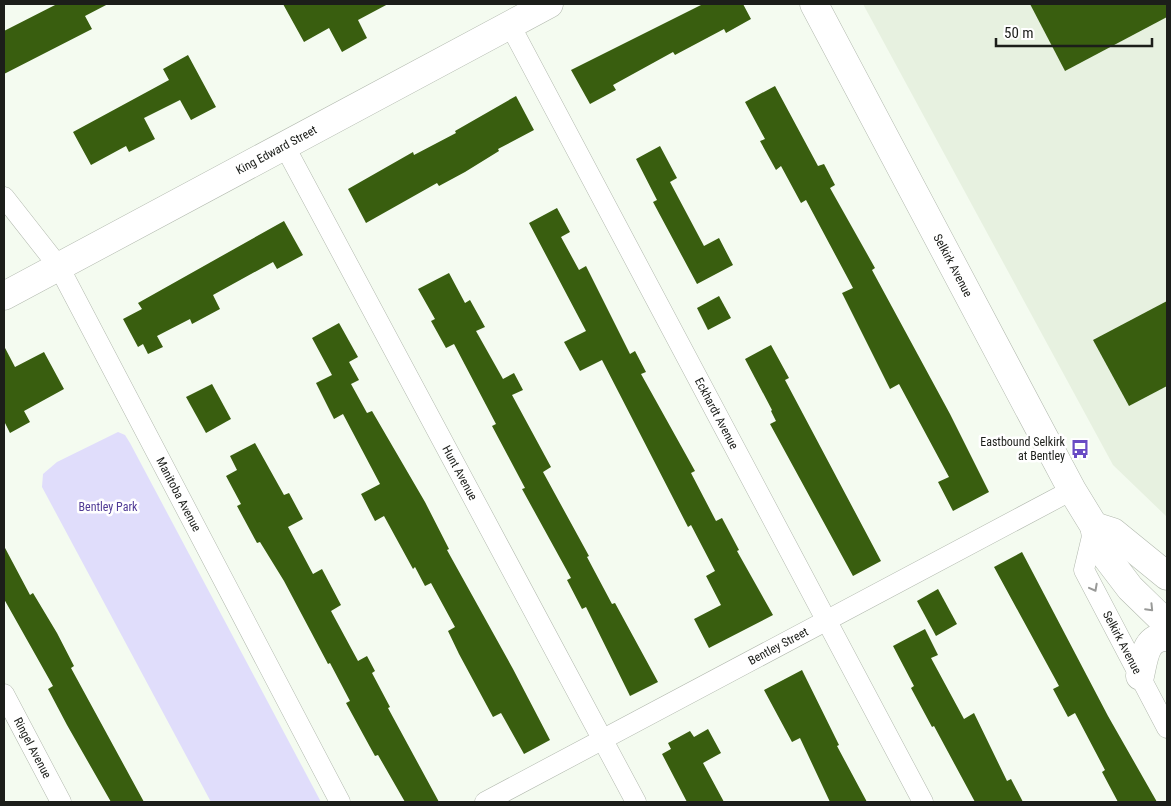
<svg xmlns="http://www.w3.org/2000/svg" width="1171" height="806" font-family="'Roboto Condensed',sans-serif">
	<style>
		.built { fill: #e7f1e0 }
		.green { fill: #e0ddfb }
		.building { fill: #395e0f }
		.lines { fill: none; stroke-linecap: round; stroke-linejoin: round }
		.street-casing { stroke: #b2b9ae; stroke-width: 21 }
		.secondary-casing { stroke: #b2b9ae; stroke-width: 29 }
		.street { stroke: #fff; stroke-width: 20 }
		.secondary { stroke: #fff; stroke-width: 28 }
		.oneway { stroke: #999a98 }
		.labels { text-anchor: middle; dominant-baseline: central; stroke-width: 5; stroke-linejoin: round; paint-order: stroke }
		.street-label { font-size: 12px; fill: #1c1e1a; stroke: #fff }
		.poi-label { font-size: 12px; fill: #1c1e1a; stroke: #fff; text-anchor: end }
		.park-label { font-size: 12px; fill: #503a95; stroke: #fff }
	</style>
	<rect width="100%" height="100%" fill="#f4fbf0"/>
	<path class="built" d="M 863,4 L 1167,4 L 1167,517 L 1113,465 Z"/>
	<path class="green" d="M 118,432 L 125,435 L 130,443 L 321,802 L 211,802 L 42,487 L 43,474 L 57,462 Z"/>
	<g class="building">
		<path d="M 57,4 L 108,4 L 85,16 L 92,29 L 4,74 L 4,31 Z"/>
		<path d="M 283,4 L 388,4 L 358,20 L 367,38 L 342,52 L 329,28 L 304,42 Z"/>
		<path d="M 703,4 L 743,4 L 751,19 L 726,33 L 724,29 L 675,55 L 673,52 L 613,85 L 616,90 L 590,104 L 571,70 Z"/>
		<path d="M 1030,4 L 1167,4 L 1167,17 L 1065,71 Z"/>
		<path d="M 188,55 L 216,107 L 191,120 L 180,100 L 144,118 L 155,139 L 129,152 L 126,146 L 91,165 L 73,132 L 169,80 L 163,69 Z"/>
		<path d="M 775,86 L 818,166 L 824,164 L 835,185 L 830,188 L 875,268 L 872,270 L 950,414 L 989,492 L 953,511 L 938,482 L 949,477 L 899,384 L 890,389 L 842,293 L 853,288 L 806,200 L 801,203 L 781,166 L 776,170 L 760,141 L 765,139 L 745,102 Z"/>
		<path d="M 516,96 L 534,130 L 498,149 L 499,151 L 465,172 L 439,186 L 437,183 L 366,223 L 348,189 L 413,152 L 414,155 L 456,133 L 455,131 Z"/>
		<path d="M 660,146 L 677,178 L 670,182 L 704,246 L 719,238 L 733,265 L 697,284 L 653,202 L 657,200 L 636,159 Z"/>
		<path d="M 557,208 L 570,232 L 561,237 L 579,270 L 586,266 L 630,354 L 635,351 L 646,372 L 641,374 L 695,471 L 691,473 L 716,521 L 722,518 L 739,550 L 737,551 L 773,615 L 709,648 L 694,619 L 721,605 L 706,576 L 715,571 L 691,525 L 688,527 L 602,360 L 580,371 L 564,342 L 586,331 L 529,223 Z"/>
		<path d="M 284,221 L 303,255 L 277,269 L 273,262 L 213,295 L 220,309 L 192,324 L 190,319 L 157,336 L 163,347 L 148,354 L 143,344 L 138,347 L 123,319 L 142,309 L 138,303 Z"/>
		<path d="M 449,273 L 465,303 L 470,300 L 485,327 L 476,331 L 503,379 L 514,373 L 523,390 L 512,395 L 551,467 L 543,472 L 589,556 L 587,557 L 612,604 L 615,603 L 658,682 L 630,696 L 586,607 L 582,609 L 567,580 L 571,578 L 522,489 L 525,488 L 492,426 L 496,424 L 454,344 L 446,348 L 431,321 L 435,319 L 418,289 Z"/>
		<path d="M 719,296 L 731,318 L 708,330 L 697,308 Z"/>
		<path d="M 1167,301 L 1167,386 L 1129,406 L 1093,340 Z"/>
		<path d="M 339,323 L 358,357 L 349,362 L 359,380 L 351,384 L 367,413 L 372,411 L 425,502 L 449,549 L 447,550 L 513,669 L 550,740 L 524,754 L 501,713 L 493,717 L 459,654 L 448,631 L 455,627 L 431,583 L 425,586 L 415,567 L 413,569 L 384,516 L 375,521 L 361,494 L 380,484 L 343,414 L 334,419 L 316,383 L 332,375 L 312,338 Z"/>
		<path d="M 771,345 L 789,378 L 785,380 L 881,561 L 853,576 L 770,424 L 776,421 L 771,411 L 772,410 L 745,359 Z"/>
		<path d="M 4,346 L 15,367 L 44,352 L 64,389 L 24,411 L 30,422 L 10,433 L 4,421 Z"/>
		<path d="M 212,384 L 231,419 L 206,433 L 186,397 Z"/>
		<path d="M 255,443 L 284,495 L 289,493 L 303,519 L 288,527 L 313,574 L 322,569 L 341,605 L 331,611 L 358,661 L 367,656 L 375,671 L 372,673 L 390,707 L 388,708 L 439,802 L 405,802 L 378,755 L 375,756 L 364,736 L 346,703 L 350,701 L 330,663 L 328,664 L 284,581 L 260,542 L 257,543 L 237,506 L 241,504 L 226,476 L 237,470 L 230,456 Z"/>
		<path d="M 4,546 L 30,595 L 33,593 L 57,633 L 74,666 L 71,668 L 144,802 L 111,802 L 67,725 L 48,689 L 53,686 L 4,599 Z"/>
		<path d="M 1022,552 L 1108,716 L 1157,802 L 1118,802 L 1102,772 L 1105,770 L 1075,713 L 1068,717 L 1053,689 L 1059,686 L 994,567 Z"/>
		<path d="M 938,589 L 957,624 L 936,636 L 917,601 Z"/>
		<path d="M 925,629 L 938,655 L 931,658 L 964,719 L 974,713 L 1007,781 L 1011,779 L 1023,802 L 975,802 L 934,726 L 932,727 L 911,688 L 914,686 L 893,646 Z"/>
		<path d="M 802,670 L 839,745 L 837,746 L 867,802 L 830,802 L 800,738 L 792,742 L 764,690 Z"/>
		<path d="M 708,729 L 721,753 L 703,763 L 724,802 L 687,802 L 662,754 L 671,749 L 668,743 L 690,731 L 694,737 Z"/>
	</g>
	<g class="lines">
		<g class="street-casing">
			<g id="street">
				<path id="s1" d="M 510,25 L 923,802"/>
				<path id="s2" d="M 284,145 L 636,802"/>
				<path id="s3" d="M 4,197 L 59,267 L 340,802"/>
				<path id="s4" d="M 1094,528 L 1084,570 L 1167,728"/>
				<path id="s5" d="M 4,694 L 61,802"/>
				<path id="s6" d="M 485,802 L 1072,490"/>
			</g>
		</g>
		<g class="secondary-casing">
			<g id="secondary">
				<path id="s7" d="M 814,4 L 1072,490 L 1094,526 L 1098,546 L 1130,588 L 1167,624"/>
				<path id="s8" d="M 4,296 L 549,4"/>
				<path d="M 1094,526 L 1113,532 L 1167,576"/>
				<path d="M 1140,676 C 1144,659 1145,636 1167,637"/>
			</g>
		</g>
		<use href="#street" class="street"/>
		<use href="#secondary" class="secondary"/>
	</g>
	<defs><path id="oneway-chevron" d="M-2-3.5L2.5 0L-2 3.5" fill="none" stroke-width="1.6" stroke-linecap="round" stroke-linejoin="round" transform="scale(1.25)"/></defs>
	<g class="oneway">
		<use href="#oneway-chevron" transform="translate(1094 588) rotate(62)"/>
		<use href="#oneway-chevron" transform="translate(1150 608) rotate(46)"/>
	</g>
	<defs>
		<g id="bus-bare" transform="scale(1.5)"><path d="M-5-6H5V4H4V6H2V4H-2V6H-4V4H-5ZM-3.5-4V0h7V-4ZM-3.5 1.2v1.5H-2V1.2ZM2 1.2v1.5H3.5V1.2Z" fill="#694bc4" stroke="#fff" stroke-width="2.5" paint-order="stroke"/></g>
	</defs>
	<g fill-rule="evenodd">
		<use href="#bus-bare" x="1080" y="449"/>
	</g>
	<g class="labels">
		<g class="street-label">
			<text stroke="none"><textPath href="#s8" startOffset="309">King Edward Street</textPath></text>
			<text stroke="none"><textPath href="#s7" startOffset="296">Selkirk Avenue</textPath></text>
			<text stroke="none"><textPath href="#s1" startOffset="440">Eckhardt Avenue</textPath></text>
			<text stroke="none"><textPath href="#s2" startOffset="372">Hunt Avenue</textPath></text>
			<text stroke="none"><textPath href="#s3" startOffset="346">Manitoba Avenue</textPath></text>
			<text stroke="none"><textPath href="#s4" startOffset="125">Selkirk Avenue</textPath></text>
			<text stroke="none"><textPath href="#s6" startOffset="332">Bentley Street</textPath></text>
			<text stroke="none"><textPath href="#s5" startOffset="61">Ringel Avenue</textPath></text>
		</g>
		<g class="poi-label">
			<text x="1065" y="442">Eastbound Selkirk<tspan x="1065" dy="14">at Bentley</tspan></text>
		</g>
		<g class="park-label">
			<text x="108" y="507">Bentley Park</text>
		</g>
	</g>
	<rect width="1171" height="806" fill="none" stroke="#1c1e1a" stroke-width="10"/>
	<path d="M996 38v8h156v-8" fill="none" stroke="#1c1e1a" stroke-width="2.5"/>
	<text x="1004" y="38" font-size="15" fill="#1c1e1a" stroke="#ffffff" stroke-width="4" paint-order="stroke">50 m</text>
</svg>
